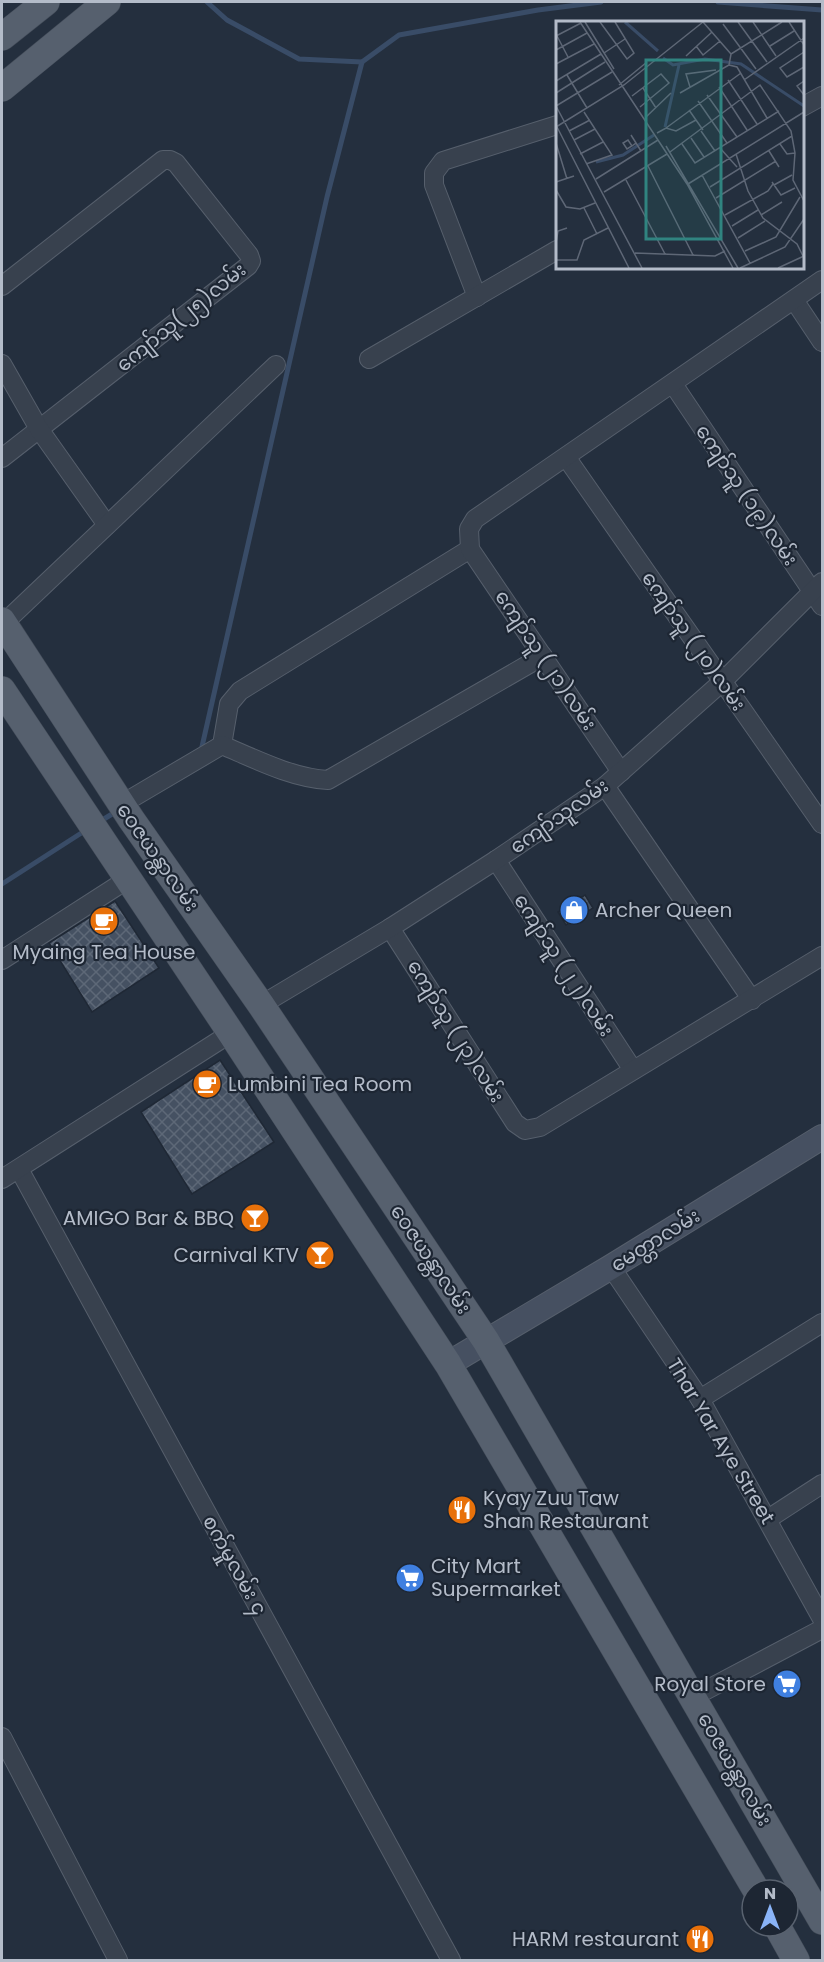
<svg xmlns="http://www.w3.org/2000/svg" width="824" height="1962" font-family="Poppins,'Noto Sans Myanmar',sans-serif">
	<style>
		.lines { fill: none; stroke-linecap: round; stroke-linejoin: round }
		.stream { stroke: #394c67; stroke-width: 5 }
		.building { fill: url(#building-cross-hatch); stroke: #1f2835; stroke-width: 1.5 }
		.minor-casing { stroke: #565f6c; stroke-width: 20 }
		.secondary-casing { stroke: #565f6c; stroke-width: 26 }
		.primary-casing { stroke: #414a57; stroke-width: 28 }
		.minor { stroke: #38414e; stroke-width: 18 }
		.secondary { stroke: #465061; stroke-width: 24 }
		.primary { stroke: #56606e; stroke-width: 27 }
		.labels { text-anchor: middle; dominant-baseline: central; stroke-width: 4.5; stroke-linejoin: round; paint-order: stroke }
		.street-label { font-size: 20px; fill: #b4bcc9; stroke: #1d2633 }
		.poi-label { font-size: 20px; fill: #b4bcc9; stroke: #1d2633; text-anchor: start }
		.inset-river { fill: none; stroke: #394c67; stroke-width: 3 }
		.inset-road { fill: none; stroke: #5e6776; stroke-width: 1.5 }
		.view { fill: #308480; fill-opacity: 0.15; stroke: #308480; stroke-width: 3 }
		.inset-edge { fill: none; stroke: #b4bcc9; stroke-width: 3 }
	</style>
	<defs>
		<pattern id="building-cross-hatch" width="8" height="8" patternUnits="userSpaceOnUse" patternTransform="scale(1.5)"><rect width="8" height="8" fill="#455162"/><path d="M0 0l8 8M0 8l8-8" fill="none" stroke="#5d6877"/></pattern>
	</defs>
	<rect width="100%" height="100%" fill="#242f3e"/>
	<g class="lines">
		<g class="stream">
			<path d="M 207,2 L 227,20 L 299,59 L 362,62 L 399,35 L 538,10 L 601,2"/>
			<path d="M 718,2 L 822,10"/>
			<path d="M 201,751 L 327,197 L 362,62"/>
			<path d="M 99,822 L 117,811"/>
			<path d="M 2,884 L 86,830"/>
		</g>
	</g>
	<g class="building">
		<path d="M 585,895 L 593,908 L 566,925 L 558,912 Z"/>
		<path d="M 115,901 L 159,968 L 92,1012 L 49,943 Z"/>
		<path d="M 220,1060 L 274,1142 L 192,1194 L 141,1112 Z"/>
	</g>
	<g class="lines">
		<g class="minor-casing">
			<g id="minor">
				<path d="M 802,107 L 822,96"/>
				<path d="M 2,286 L 163,160 L 170,160 L 176,163 L 249,255 L 251,261 L 248,266 L 2,458"/>
				<path d="M 477,297 L 434,185 L 434,173 L 443,161 L 557,125"/>
				<path d="M 794,300 L 822,342"/>
				<path d="M 369,359 L 557,250"/>
				<path d="M 2,364 L 39,429 L 107,525"/>
				<path d="M 673,384 L 822,606"/>
				<path d="M 566,457 L 822,824"/>
				<path d="M 3,624 L 276,365"/>
				<path d="M 222,745 L 229,704 L 240,691 L 470,549"/>
				<path d="M 621,772 L 470,549 L 469,529 L 475,519 L 822,280"/>
				<path d="M 605,786 L 752,1000"/>
				<path d="M 122,804 L 222,745 C 255,759 292,778 328,780 L 543,656"/>
				<path d="M 496,860 L 633,1070"/>
				<path d="M 390,928 L 515,1123 L 525,1130 L 540,1127 L 822,956"/>
				<path d="M 2,960 L 128,879"/>
				<path d="M 261,1005 L 390,928 L 496,860 L 605,786 L 722,682 L 822,582"/>
				<path d="M 19,1169 L 451,1960"/>
				<path d="M 2,1179 L 231,1033"/>
				<path d="M 611,1267 L 700,1399 L 822,1619"/>
				<path d="M 700,1399 L 822,1323"/>
				<path d="M 768,1519 L 822,1484"/>
				<path d="M 693,1697 L 822,1629"/>
				<path d="M 2,1737 L 118,1960"/>
			</g>
		</g>
		<g class="secondary-casing">
			<path id="secondary" d="M 448,1364 L 611,1267 L 822,1137"/>
		</g>
		<g class="primary-casing">
			<g id="primary">
				<path d="M 2,37 L 46,2"/>
				<path d="M 2,88 L 107,2"/>
				<path d="M 2,621 L 131,819 L 261,1005 L 486,1341 L 822,1921"/>
				<path d="M 2,690 L 231,1033 L 448,1364 L 756,1890"/>
				<path d="M 777,1926 L 796,1960"/>
			</g>
		</g>
		<use href="#minor" class="minor"/>
		<use href="#secondary" class="secondary"/>
		<use href="#primary" class="primary"/>
	</g>
	<defs>
		<g id="shop-disc" transform="scale(1.5)"><circle r="9.5" fill="#3f7fe0" stroke="#1d2633"/><path d="M-5-2.5h2.3a2.7 3.5 0 0 1 5.4 0H5L5.5 6h-11ZM-1.5-2.5h3a1.5 2.3 0 0 0-3 0Z" fill="#fff"/></g>
		<g id="cafe-disc" transform="scale(1.5)"><circle r="9.5" fill="#e8710a" stroke="#1d2633"/><path d="M-5.5-4.5H6V0H3Q3 3.5 0 3.5H-2.5Q-5.5 3.5-5.5 0ZM3-3.2v2h1.7v-2ZM-6 4.5H4V6H-6Z" fill="#fff"/></g>
		<g id="bar-disc" transform="scale(1.5)"><circle r="9.5" fill="#e8710a" stroke="#1d2633"/><path d="M-6-5H6L.8 .8V4.5H3.5V6h-7V4.5H-.8V.8Z" fill="#fff"/></g>
		<g id="restaurant-disc" transform="scale(1.5)"><circle r="9.5" fill="#e8710a" stroke="#1d2633"/><path d="M-5-6h1v4h1v-4h1v4h1v-4h1v5L-1.5 .5V6h-2V.5L-5-1ZM5-6V6H3V1.5H1.5Q1.5-4 5-6Z" fill="#fff"/></g>
		<g id="supermarket-disc" transform="scale(1.5)"><circle r="9.5" fill="#3f7fe0" stroke="#1d2633"/><path d="M-6-5.5h2.5l.6 2H6L4.5 2H-2.5L-4.4-4H-6ZM-1.5 3.2a1.3 1.3 0 1 0 .1 0ZM3 3.2a1.3 1.3 0 1 0 .1 0Z" fill="#fff"/></g>
	</defs>
	<g fill-rule="evenodd">
		<use href="#shop-disc" x="574" y="910"/>
		<use href="#cafe-disc" x="104" y="921"/>
		<use href="#cafe-disc" x="207" y="1084"/>
		<use href="#bar-disc" x="255" y="1218"/>
		<use href="#bar-disc" x="320" y="1255"/>
		<use href="#restaurant-disc" x="462" y="1510"/>
		<use href="#supermarket-disc" x="410" y="1578"/>
		<use href="#supermarket-disc" x="787" y="1684"/>
		<use href="#restaurant-disc" x="700" y="1939"/>
	</g>
	<g class="labels">
		<g class="street-label">
			<text transform="translate(181 317) rotate(-39)">ကျော်သူ(၂၅)လမ်း</text>
			<text transform="translate(747 495) rotate(56)">ကျော်သူ (၁၉)လမ်း</text>
			<text transform="translate(694 641) rotate(55)">ကျော်သူ (၂၀)လမ်း</text>
			<text transform="translate(546 660) rotate(56)">ကျော်သူ (၂၁)လမ်း</text>
			<text transform="translate(559 816) rotate(-35)">ကျော်သူလမ်း</text>
			<text transform="translate(158 857) rotate(55)">ဝေဇယန္တာလမ်း</text>
			<text transform="translate(564 965) rotate(57)">ကျော်သူ (၂၂)လမ်း</text>
			<text transform="translate(456 1031) rotate(58)">ကျော်သူ (၂၃)လမ်း</text>
			<text transform="translate(655 1240) rotate(-32)">မေတ္တာလမ်း</text>
			<text transform="translate(431 1259) rotate(56)">ဝေဇယန္တာလမ်း</text>
			<text transform="translate(721 1441) rotate(59)">Thar Yar Aye Street</text>
			<text transform="translate(235 1565) rotate(61)">စက်မှုလမ်း ၄</text>
			<text transform="translate(735 1769) rotate(60)">ဝေဇယန္တာလမ်း</text>
		</g>
		<g class="poi-label">
			<text x="595" y="910">Archer Queen</text>
			<text x="104" y="952" text-anchor="middle">Myaing Tea House</text>
			<text x="228" y="1084">Lumbini Tea Room</text>
			<text x="234" y="1218" text-anchor="end">AMIGO Bar &amp; BBQ</text>
			<text x="299" y="1255" text-anchor="end">Carnival KTV</text>
			<text x="483" y="1498">Kyay Zuu Taw<tspan x="483" dy="23">Shan Restaurant</tspan></text>
			<text x="431" y="1566">City Mart<tspan x="431" dy="23">Supermarket</tspan></text>
			<text x="766" y="1684" text-anchor="end">Royal Store</text>
			<text x="679" y="1939" text-anchor="end">HARM restaurant</text>
		</g>
	</g>
	<g transform="translate(556 21)">
		<rect width="248" height="248" fill="#242f3e"/>
		<path class="inset-river" d="M 69,1 L 102,30M 107,37 L 117,44 L 149,38 L 185,43 L 248,85M 109,106 L 123,44M 40,141 L 67,134 L 98,114"/>
		<path class="inset-road" d="M 24,1 L 131,163 L 177,247M 29,1 L 58,48M 44,1 L 71,38 L 78,32 L 59,1M 147,1 L 175,33M 182,1 L 211,41M 197,1 L 220,35M 233,1 L 248,24M 167,3 L 200,48M 0,13 L 12,36M 0,15 L 25,2M 140,25 L 147,34 L 164,20M 214,25 L 238,10M 0,29 L 31,12M 248,31 L 224,47 L 231,56 L 248,46M 48,32 L 69,18M 130,35 L 156,11M 0,43 L 38,23M 173,44 L 181,46 L 211,97M 11,54 L 31,87M 172,59 L 201,103M 188,59 L 248,17M 0,60 L 45,33M 248,60 L 241,65 L 248,74M 63,64 L 91,41M 134,66 L 130,53 L 160,49M 163,66 L 191,109M 87,67 L 100,87M 0,72 L 49,41M 124,72 L 173,44 L 175,33 L 226,1M 151,74 L 181,116M 76,75 L 105,53 L 113,62 L 84,86M 142,80 L 171,122M 0,85 L 86,247M 0,85 L 56,51M 133,89 L 147,109M 28,91 L 56,134 L 30,143M 90,96 L 115,72M 0,104 L 73,247M 0,106 L 68,64 L 147,1M 110,107 L 185,52M 13,110 L 34,99M 145,110 L 159,130M 101,112 L 110,107 L 120,110 L 140,99M 75,114 L 85,130M 135,117 L 148,136M 18,119 L 39,108M 0,122 L 11,158M 126,123 L 139,142 L 223,90M 224,123 L 231,133 L 239,132M 76,125 L 72,119 L 67,122 L 71,128 L 76,125 L 80,122M 110,125 L 182,247M 164,127 L 181,146M 213,130 L 223,146M 114,131 L 204,64 L 235,110 L 239,132 L 237,159 L 248,180M 24,133 L 47,121M 180,133 L 192,170 L 207,197 L 241,223 L 247,235M 92,145 L 137,234M 146,154 L 194,242M 40,158 L 102,119M 70,159 L 109,233M 0,161 L 18,155M 216,161 L 225,174 L 239,167M 132,163 L 248,91M 218,164 L 236,154M 154,166 L 236,115M 0,169 L 10,186 L 24,188 L 39,182M 48,171 L 111,133M 160,177 L 220,140M 28,187 L 41,213M 169,194 L 212,170 L 217,163M 205,194 L 226,181M 176,205 L 202,189M 182,217 L 209,200M 0,222 L 2,210 L 11,207M 189,230 L 220,216 L 244,176M 79,232 L 159,235 L 169,230M 0,239 L 21,239 L 28,219 L 52,207M 184,247 L 229,226 L 248,198M 222,247 L 248,235"/>
		<path class="view" d="M 90,39 L 165,39 L 165,218 L 90,218 Z"/>
		<rect width="248" height="248" class="inset-edge"/>
	</g>
	<rect width="824" height="1962" fill="none" stroke="#b4bcc9" stroke-width="6"/>
	<g transform="translate(770 1908)"><circle r="28" fill="#1d2633" stroke="#59626f" stroke-width="1.5"/>
	<path d="M0-4.5L10 22L0 15L-10 22Z" fill="#8ab4f8"/>
	<text y="-9" font-size="16" font-weight="bold" text-anchor="middle" fill="#b4bcc9">N</text>
	</g>
</svg>
